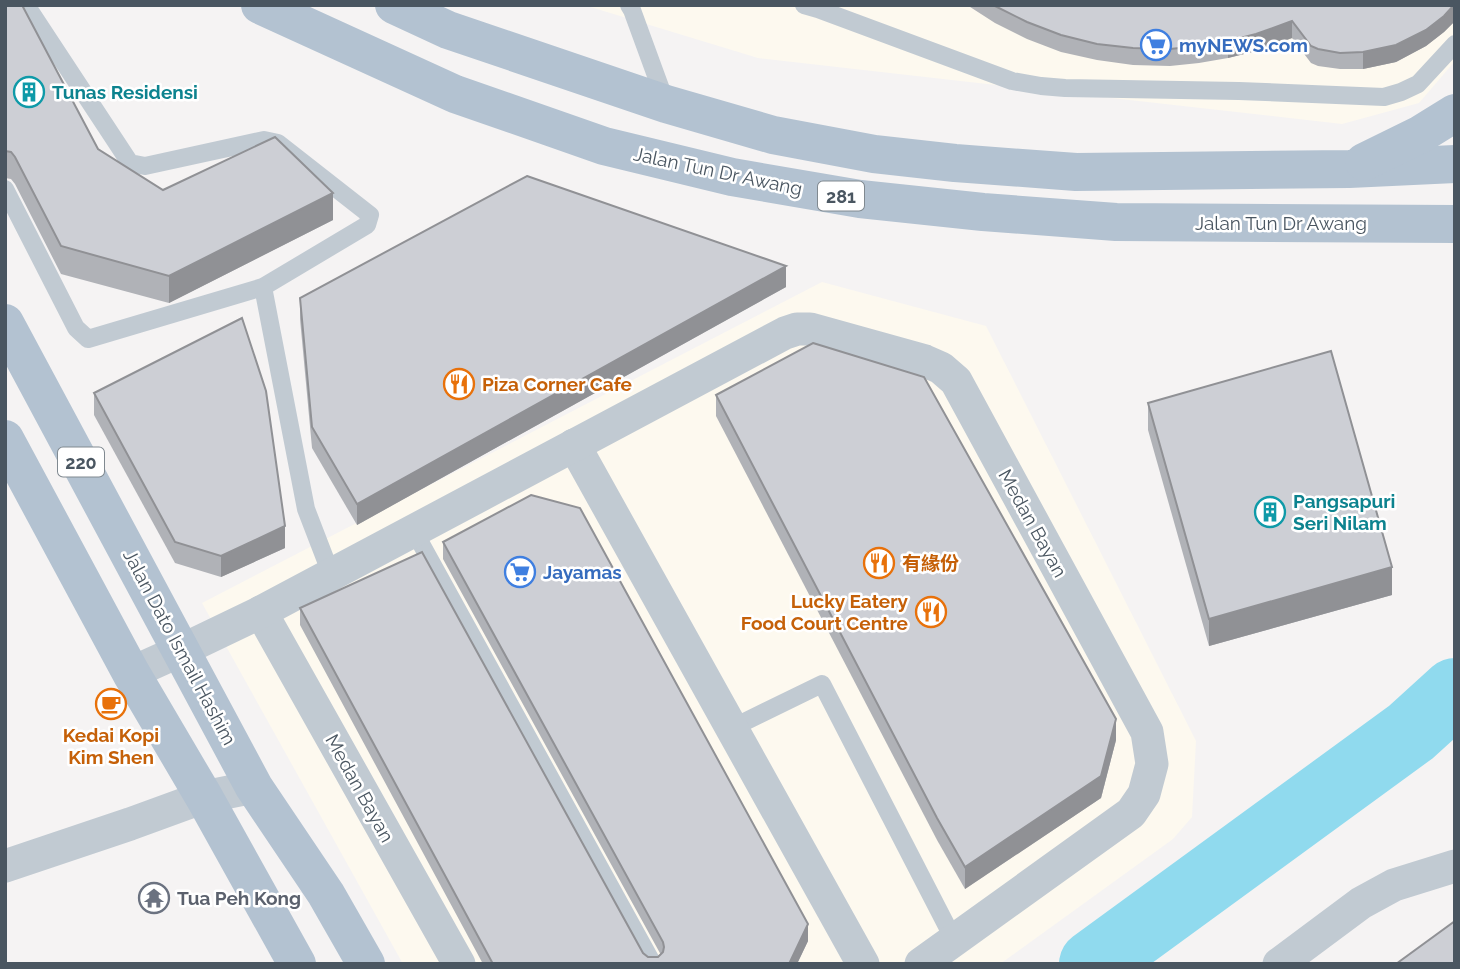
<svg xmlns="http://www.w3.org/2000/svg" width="1460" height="969" font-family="Raleway,'Noto Sans SC',sans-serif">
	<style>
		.commercial { fill: #fdf9ef }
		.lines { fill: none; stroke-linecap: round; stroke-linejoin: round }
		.river { stroke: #90daee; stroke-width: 68 }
		.lane { stroke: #c1cad2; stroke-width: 18 }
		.street { stroke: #c1cad2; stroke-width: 33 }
		.primary { stroke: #b3c2d1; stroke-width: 38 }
		.wall { fill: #b0b2b7 }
		.shaded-wall { fill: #909195 }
		.building { fill: #cdcfd5; stroke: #909195; stroke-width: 2 }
		.labels { text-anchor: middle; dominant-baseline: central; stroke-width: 5; stroke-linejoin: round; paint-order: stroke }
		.shield { fill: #fff; stroke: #808990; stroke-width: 2 }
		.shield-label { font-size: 18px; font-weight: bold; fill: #4a5661 }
		.shop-label { font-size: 19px; font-weight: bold; fill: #366cbe; stroke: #fff; text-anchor: start }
		.culture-label { font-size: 19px; font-weight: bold; fill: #0d838f; stroke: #fff; text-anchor: start }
		.street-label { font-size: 19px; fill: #4a5661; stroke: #fff }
		.food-label { font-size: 19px; font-weight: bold; fill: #c56008; stroke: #fff; text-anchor: start }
		.worship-label { font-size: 19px; font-weight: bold; fill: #5b616d; stroke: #fff; text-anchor: start }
	</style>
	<rect width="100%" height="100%" fill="#f5f3f3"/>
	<g class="commercial">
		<path d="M 584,5 L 1455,5 L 1455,61 L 1419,103 L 1342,124 L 758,58 Z"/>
		<path d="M 822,282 L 986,326 L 1196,741 L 1192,817 L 1173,839 L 1000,964 L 403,964 L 202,603 Z"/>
	</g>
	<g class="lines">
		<path class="river" d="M 1093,964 L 1411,732 L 1455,692"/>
		<g class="lane">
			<path d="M 629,5 L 632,10 L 666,103"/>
			<path d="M 804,5 L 818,9 L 1012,81 L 1041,86 L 1065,88 L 1239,91 L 1384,97 L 1401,92 L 1418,84 L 1455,44"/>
			<path d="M 5,189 L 76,328 L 88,339 L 263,287 L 367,225 L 370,215 L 278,143 L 264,140 L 145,166 L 130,163 L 26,5"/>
			<path d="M 263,287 L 306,509 L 331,574"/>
			<path d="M 414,531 L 653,964"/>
			<path d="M 732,728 L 822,684 L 954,940"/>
		</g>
		<g class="street">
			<path d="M 574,445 L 863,964"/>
			<path d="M 261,612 L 459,964"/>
			<path d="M 131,673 L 182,650 L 261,612 L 785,333 L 797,329 L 810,329 L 925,361 L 941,368 L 956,381 L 1147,732 L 1152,764 L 1144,794 L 1131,813 L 921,964"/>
			<path d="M 5,866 L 130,824 L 204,797 L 254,787"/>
			<path d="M 1279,964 L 1361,903 L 1394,885 L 1455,866"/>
		</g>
		<g class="primary">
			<path d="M 260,5 L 455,94 L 604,146 L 732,177 L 860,199 L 983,212 L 1116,222 L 1455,224"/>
			<path d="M 394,5 L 448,30 L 666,104 L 773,135 L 874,154 L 955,163 L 1076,172 L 1349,169 L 1455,164"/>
			<path d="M 1364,162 L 1421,134 L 1455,113"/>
			<path d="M 5,323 L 254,787 L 326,894 L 366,964"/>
			<path d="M 5,439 L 131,673 L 204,797 L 297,964"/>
		</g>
	</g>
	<g class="wall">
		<path d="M 5,5 L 98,149 L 163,190 L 333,220 L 169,303 L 61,274 L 15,184 L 11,179 L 5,178 Z"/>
		<path d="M 967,5 L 1455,5 L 1455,21 L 1444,32 L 1426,46 L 1396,62 L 1363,69 L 1340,69 L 1318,66 L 1311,63 L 1292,38 L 1256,51 L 1228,58 L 1199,63 L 1170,66 L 1133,65 L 1097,60 L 1061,52 L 1027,39 L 995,23 Z"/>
		<path d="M 786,287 L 357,525 L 312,448 L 300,319 L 300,298 Z"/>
		<path d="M 94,393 L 285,548 L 221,577 L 175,563 L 94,415 Z"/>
		<path d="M 716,395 L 1116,740 L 1101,798 L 965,889 L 937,840 L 716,416 Z"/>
		<path d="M 1148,403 L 1392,595 L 1209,646 L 1148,430 Z"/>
		<path d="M 443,542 L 808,941 L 797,964 L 483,964 L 300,625 L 300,608 L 643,953 L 648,957 L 658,957 L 661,955 L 443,559 Z"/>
	</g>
	<g class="shaded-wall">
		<path d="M 1454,5 L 1455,5 L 1455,21 L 1444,32 L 1426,46 L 1396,62 L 1363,69 L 1363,52 Z"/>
		<path d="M 1292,21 L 1292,38 L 1256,51 L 1228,58 L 1228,41 Z"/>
		<path d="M 333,193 L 333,220 L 169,303 L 169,276 Z"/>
		<path d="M 786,266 L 786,287 L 357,525 L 357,504 Z"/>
		<path d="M 285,526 L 285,548 L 221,577 L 221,556 Z"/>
		<path d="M 1392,567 L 1392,595 L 1209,646 L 1209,619 Z"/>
		<path d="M 1116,719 L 1116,740 L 1101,798 L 965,889 L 965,867 Z"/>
		<path d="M 808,924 L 808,941 L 797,964 L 789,964 Z"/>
	</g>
	<g class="building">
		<path d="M 5,5 L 22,5 L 98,149 L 163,190 L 275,137 L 333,193 L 169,276 L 61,246 L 15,157 L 11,152 L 5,151 Z"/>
		<path d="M 993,5 L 1454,5 L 1444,16 L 1426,30 L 1396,45 L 1363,52 L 1340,53 L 1318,49 L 1311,46 L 1292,21 L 1256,34 L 1228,41 L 1199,46 L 1170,49 L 1133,48 L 1097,44 L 1061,35 L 1027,22 Z"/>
		<path d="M 527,176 L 786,266 L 357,504 L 312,427 L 300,298 Z"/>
		<path d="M 242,318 L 266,391 L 285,526 L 221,556 L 175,542 L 94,393 Z"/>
		<path d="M 813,343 L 924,377 L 1116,719 L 1101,776 L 965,867 L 937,818 L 716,395 Z"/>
		<path d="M 1331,351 L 1392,567 L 1209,619 L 1148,403 Z"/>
		<path d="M 531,495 L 580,508 L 808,924 L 789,964 L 493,964 L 300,608 L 422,552 L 643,953 L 648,957 L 658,957 L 663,952 L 664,947 L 663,942 L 443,542 Z"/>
		<path d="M 1455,921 L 1455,964 L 1396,964 Z"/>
	</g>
	<defs>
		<g id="supermarket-ring" transform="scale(1.575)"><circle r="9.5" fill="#fff" stroke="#3f7fe0" stroke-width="1.5"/><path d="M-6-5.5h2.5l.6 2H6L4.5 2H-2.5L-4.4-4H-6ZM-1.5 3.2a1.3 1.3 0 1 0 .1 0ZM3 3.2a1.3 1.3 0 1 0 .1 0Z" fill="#3f7fe0"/></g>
		<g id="building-ring" transform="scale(1.575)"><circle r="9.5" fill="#fff" stroke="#0f9aa8" stroke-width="1.5"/><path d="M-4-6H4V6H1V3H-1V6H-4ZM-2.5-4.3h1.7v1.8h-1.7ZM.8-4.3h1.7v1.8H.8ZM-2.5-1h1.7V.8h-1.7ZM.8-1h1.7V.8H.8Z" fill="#0f9aa8"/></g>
		<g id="restaurant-ring" transform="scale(1.575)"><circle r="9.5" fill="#fff" stroke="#e8710a" stroke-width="1.5"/><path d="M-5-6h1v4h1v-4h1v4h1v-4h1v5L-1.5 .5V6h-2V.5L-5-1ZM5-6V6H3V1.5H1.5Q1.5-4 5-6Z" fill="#e8710a"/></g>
		<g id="cafe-ring" transform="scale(1.575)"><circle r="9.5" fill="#fff" stroke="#e8710a" stroke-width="1.5"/><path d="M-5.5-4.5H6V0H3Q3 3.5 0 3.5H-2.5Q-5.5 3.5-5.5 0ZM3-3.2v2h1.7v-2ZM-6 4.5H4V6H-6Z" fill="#e8710a"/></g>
		<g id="temple-ring" transform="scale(1.575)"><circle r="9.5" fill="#fff" stroke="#6b7280" stroke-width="1.5"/><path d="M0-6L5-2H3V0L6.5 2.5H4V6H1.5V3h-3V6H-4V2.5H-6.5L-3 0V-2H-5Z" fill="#6b7280"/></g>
	</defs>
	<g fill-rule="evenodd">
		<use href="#supermarket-ring" x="1156" y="45"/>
		<use href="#building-ring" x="29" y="92"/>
		<use href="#restaurant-ring" x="459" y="384"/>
		<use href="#building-ring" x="1270" y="512"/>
		<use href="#restaurant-ring" x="879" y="563"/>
		<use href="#supermarket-ring" x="520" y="572"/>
		<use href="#restaurant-ring" x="931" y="612"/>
		<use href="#cafe-ring" x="111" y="704"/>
		<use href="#temple-ring" x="154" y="898"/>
	</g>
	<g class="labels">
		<g class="shield">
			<rect x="818" y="181.5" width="46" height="29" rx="5"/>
			<rect x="58" y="447.5" width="46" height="29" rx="5"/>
		</g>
		<g class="shield-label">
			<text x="841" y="196">281</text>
			<text x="81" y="462">220</text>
		</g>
		<g class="shop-label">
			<text x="1179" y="45">myNEWS.com</text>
			<text x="543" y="572">Jayamas</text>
		</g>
		<g class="culture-label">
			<text x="52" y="92">Tunas Residensi</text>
			<text x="1293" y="501">Pangsapuri<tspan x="1293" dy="22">Seri Nilam</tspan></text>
		</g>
		<g class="street-label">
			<text transform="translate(718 171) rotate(12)">Jalan Tun Dr Awang</text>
			<text x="1281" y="223">Jalan Tun Dr Awang</text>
			<text transform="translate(1033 523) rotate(61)">Medan Bayan</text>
			<text transform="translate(180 647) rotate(62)">Jalan Dato Ismail Hashim</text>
			<text transform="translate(360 788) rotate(61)">Medan Bayan</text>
		</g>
		<g class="food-label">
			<text x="482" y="384">Piza Corner Cafe</text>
			<text x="902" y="563">有緣份</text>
			<text x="908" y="601" text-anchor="end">Lucky Eatery<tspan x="908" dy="22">Food Court Centre</tspan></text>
			<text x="111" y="735" text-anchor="middle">Kedai Kopi<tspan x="111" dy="22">Kim Shen</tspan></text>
		</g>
		<g class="worship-label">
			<text x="177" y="898">Tua Peh Kong</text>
		</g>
	</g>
	<rect width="1460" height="969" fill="none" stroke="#4a5661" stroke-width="14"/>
</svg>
